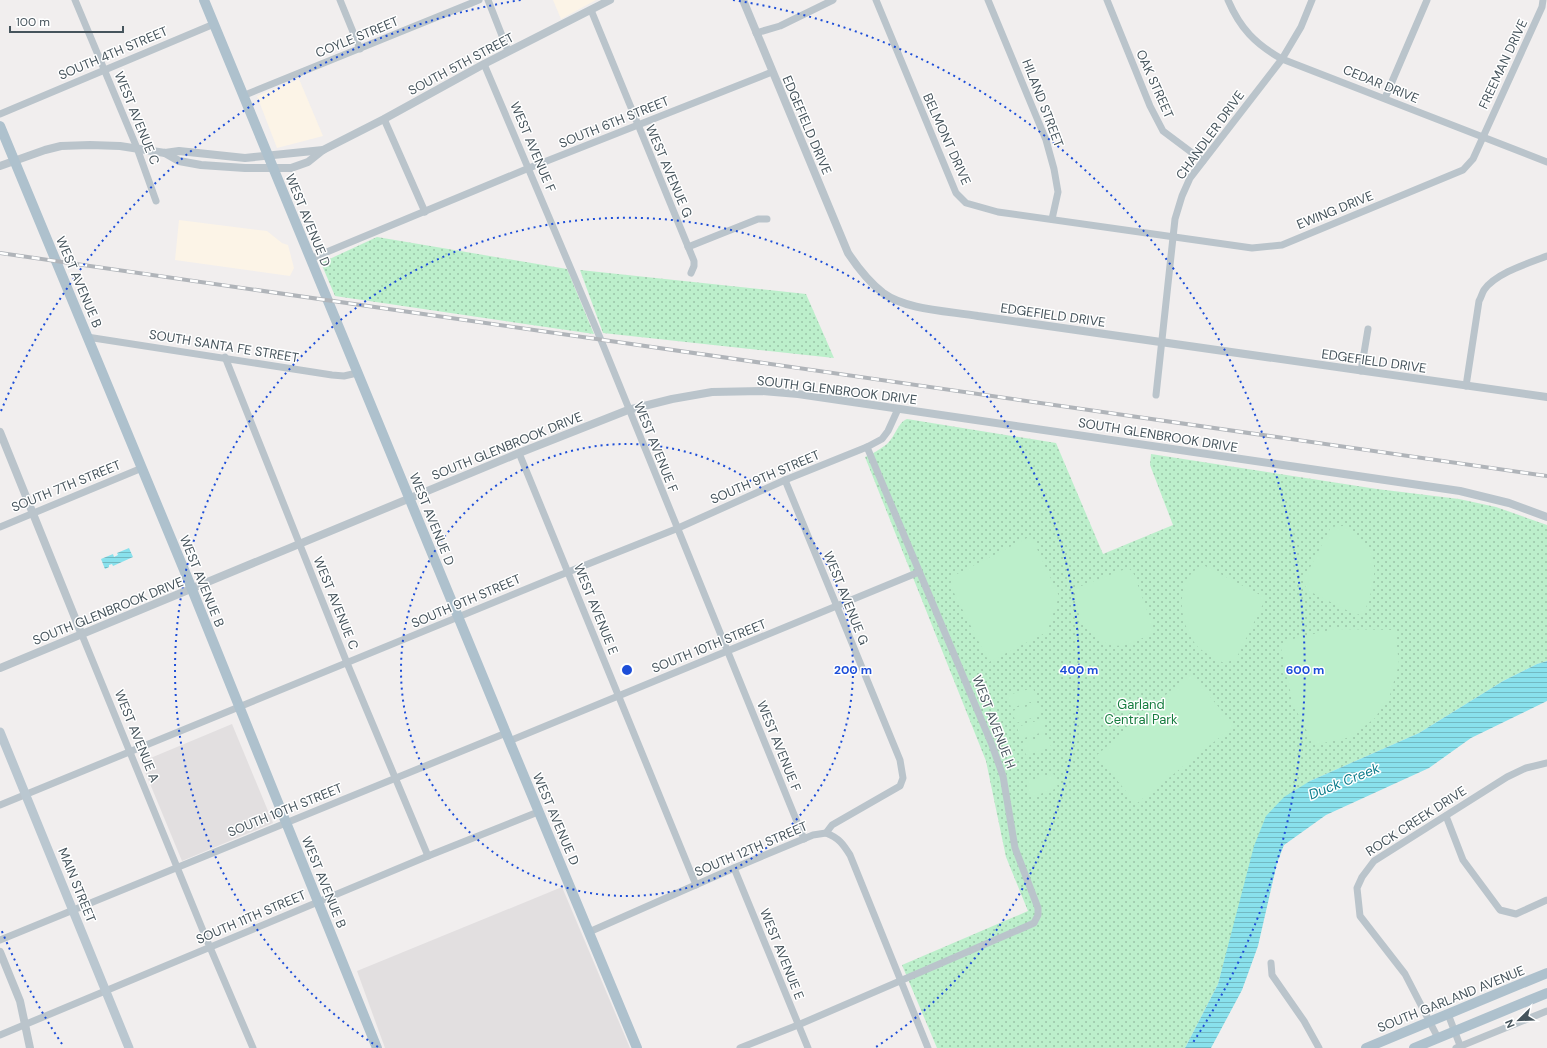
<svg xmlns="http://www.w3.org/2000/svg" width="1547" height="1048" font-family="'DM Sans',sans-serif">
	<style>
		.commercial { fill: #fcf4e7 }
		.education { fill: #e2dfe0 }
		.grass { fill: url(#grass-dots) }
		.garden { fill: #bcefcb }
		.water { fill: url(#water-rules) }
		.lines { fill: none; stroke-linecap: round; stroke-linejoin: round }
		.minor { stroke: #bac4cb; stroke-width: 7 }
		.tertiary { stroke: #bac4cb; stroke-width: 8 }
		.secondary { stroke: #bac7d0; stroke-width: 9 }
		.primary { stroke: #aec1cd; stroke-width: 10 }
		.rail-casing { stroke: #b0b4b9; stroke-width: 4 }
		.rail { stroke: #fff; stroke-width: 2.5; stroke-dasharray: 8; stroke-linecap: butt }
		.ring { fill: none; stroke: #1d4ed8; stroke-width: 2; stroke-dasharray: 2 4 }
		.labels { text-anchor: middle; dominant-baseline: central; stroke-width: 3; stroke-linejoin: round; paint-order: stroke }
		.street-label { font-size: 13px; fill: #46545c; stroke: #fff }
		.park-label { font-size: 13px; fill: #177d40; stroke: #fff }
		.water-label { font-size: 14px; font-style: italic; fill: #0d7c8b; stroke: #fff }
		.centre { fill: #1d4ed8; stroke: #fff; stroke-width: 2 }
		.ring-label { font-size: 12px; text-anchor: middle; font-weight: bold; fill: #1d4ed8; stroke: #fff; stroke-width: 3; stroke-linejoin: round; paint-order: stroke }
	</style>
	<defs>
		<pattern id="grass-dots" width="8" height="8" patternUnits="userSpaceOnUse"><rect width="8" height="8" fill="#bcefcb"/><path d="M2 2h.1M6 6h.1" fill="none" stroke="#9bc4a8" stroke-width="1.8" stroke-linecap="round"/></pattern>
		<pattern id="water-rules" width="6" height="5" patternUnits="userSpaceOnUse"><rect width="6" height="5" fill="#89e1ec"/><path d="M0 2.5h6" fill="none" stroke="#72b9c2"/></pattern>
	</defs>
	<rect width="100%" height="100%" fill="#f1eeee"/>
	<g class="commercial">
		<path d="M 553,0 L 596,0 L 561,19 Z"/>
		<path d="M 299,79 L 323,136 L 277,148 L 257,96 Z"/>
		<path d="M 179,220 L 267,231 L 282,243 L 288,245 L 294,268 L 290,276 L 175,260 Z"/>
	</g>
	<g class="education">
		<path d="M 232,724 L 273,823 L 182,861 L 141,762 Z"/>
		<path d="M 562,887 L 630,1048 L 385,1048 L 357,971 Z"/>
	</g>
	<g class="grass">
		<path d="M 377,237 L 567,269 L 594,334 L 335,296 L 321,263 Z"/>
		<path d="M 580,270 L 806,294 L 834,358 L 603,333 Z"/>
		<path d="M 907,419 L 1056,443 L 1103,554 L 1173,525 L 1150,465 L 1151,454 L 1377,489 L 1459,499 L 1496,507 L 1547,525 L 1547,661 L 1537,664 L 1503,681 L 1419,733 L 1310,781 L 1231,937 L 1218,984 L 1185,1048 L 937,1048 L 902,965 L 1028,911 L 1006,857 L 986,761 L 865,457 C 873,454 880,449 887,444 C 895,437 898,422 907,419 Z"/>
	</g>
	<g class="garden">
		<path d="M 1343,526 C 1383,547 1378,577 1364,613 L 1356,615 L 1307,590 L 1303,581 L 1331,527 Z"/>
		<path d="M 1031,536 L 1059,596 L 1047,632 L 989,662 L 950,585 L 953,576 Z"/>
		<path d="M 1205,566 L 1266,598 L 1236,659 L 1224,663 C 1214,658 1206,654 1198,647 C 1181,629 1174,589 1194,571 C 1197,569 1202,567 1205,566 Z"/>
		<path d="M 1128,568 L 1133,572 L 1155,632 C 1145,637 1135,642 1124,645 C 1114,647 1106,644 1098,639 C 1079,625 1076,611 1076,588 Z"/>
		<path d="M 1334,629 L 1395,630 L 1399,664 L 1390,695 L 1375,718 L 1351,737 L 1314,745 L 1293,704 L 1281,648 L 1285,641 Z"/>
		<path d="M 1191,673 L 1234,726 L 1136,804 L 1097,755 Z"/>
		<path d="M 1033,688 L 1037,700 L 1011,708 L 1008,695 Z"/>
		<path d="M 1038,703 L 1041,715 L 1016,723 L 1012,711 Z"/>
		<path d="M 1043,719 L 1046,731 L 1021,739 L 1017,727 Z"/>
		<path d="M 1048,735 L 1051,747 L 1026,755 L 1022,743 Z"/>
		<path d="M 1053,773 L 1058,788 L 1031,797 L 1026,782 Z"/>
	</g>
	<g class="water">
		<path d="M 129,548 L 133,557 L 113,566 L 112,564 L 109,565 L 109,567 L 105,569 L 101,559 L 113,554 L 114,557 L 118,555 L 117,553 Z"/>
		<path d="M 1547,661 L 1547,701 L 1471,738 L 1429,768 L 1326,815 L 1284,845 L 1277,863 L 1258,946 L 1242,990 L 1211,1048 L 1185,1048 L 1218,984 L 1254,846 L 1266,816 L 1284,797 L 1310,781 L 1419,733 L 1503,681 L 1537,664 Z"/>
	</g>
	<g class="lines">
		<g class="minor">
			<path d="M 75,0 L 137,148 L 156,201"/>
			<path d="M 340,0 L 360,49"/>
			<path d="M 488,0 L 508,51"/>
			<path d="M 876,0 L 956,193 L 966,203 L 998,212 L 1252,248 L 1282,245 L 1463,170 L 1473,159 L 1542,7 L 1543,0"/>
			<path d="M 988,0 L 1046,140 L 1054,169 L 1058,192 L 1052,219"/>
			<path d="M 1107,0 L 1150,106 L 1163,131 L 1203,161"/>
			<path d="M 1228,0 C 1240,28 1255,44 1282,59 L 1547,162"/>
			<path d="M 591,10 L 694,261 L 694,266 L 691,273"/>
			<path d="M 756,33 L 780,26 L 833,0"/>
			<path d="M 484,64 L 601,340 L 804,839"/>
			<path d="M 245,95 L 479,0"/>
			<path d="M 1385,98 L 1427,0"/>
			<path d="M 0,114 L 214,24"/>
			<path d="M 384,119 L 425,212"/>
			<path d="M 688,247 L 758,219 L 767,219"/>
			<path d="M 310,259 L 529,168 L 772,72"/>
			<path d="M 87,337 L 332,375 L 344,376 L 357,373"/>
			<path d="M 225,357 L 347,663 L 428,856"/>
			<path d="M 1361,371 L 1368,329"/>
			<path d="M 1466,386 L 1479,301 C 1481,298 1482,293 1484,290 C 1496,273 1529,263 1547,256"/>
			<path d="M 1156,395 L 1175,219 L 1182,196 L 1190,178 L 1282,59 L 1301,27 L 1312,0"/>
			<path d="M 519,453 L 696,885"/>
			<path d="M 0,527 L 142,468"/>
			<path d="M 82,635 L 206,938 L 253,1048"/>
			<path d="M 509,741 L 919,572"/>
			<path d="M 0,805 L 558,576 L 676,529 L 785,480 L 867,447 L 882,439 L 888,431 L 898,409"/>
			<path d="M 1446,816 L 1463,860 L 1500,910 L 1516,914 L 1547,900"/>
			<path d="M 826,833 C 839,838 843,844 850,855 L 928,1048"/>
			<path d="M 734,868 L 808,1048"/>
			<path d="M 589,932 L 734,868 L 813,835 L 826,833 L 832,825 L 900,786 L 903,778 L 900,760 L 785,480"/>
			<path d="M 0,940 L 506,733"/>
			<path d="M 1271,963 L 1272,975 L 1304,1021 L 1319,1048"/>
			<path d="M 1448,1014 L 1461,1048"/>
			<path d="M 0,1035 L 428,856 L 538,812"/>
			<path d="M 1438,1038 L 1405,974 L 1360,916 L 1357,888 L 1362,877 L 1374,861 L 1507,777 L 1526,768 L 1547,763"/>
			<path d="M 740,1048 L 798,1025 L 1025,927 L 1034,923 L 1038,915 L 1038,908 L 1015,848 L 1003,776 L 992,745 L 867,447"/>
			<path d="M 1456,1048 L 1547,1011"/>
		</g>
		<g class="tertiary">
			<path d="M 743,0 L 848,253 C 858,268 869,282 883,293 C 906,310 949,311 978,316 L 1547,397"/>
			<path d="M 165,153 L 179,161 L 201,165 L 245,168 L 291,168 L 308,162 L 323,150 L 384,119 L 484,64 L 610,0"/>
			<path d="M 0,166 L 45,150 L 61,146 L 90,145 L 120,146 L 165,153 L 179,151 L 245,158 L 323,150"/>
			<path d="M 0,432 L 82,635"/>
			<path d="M 0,668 L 519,453 L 628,410 L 672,399 L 712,392 L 762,391 L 798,394 L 1460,491 L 1509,503 L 1547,517"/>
			<path d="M 0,952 L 20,1001 L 30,1048"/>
		</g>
		<path class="secondary" d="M 0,732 L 129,1048"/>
		<g class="primary">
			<path d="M 204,0 L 506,733 L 637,1048"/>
			<path d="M 0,126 L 187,577 L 377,1048"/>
			<path d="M 1366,1048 L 1547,973"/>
			<path d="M 1414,1048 L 1547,993"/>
		</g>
		<g class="rail-casing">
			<path id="rail" d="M 0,253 L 1547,476"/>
		</g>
		<use href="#rail" class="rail"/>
	</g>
	<g class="ring">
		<circle cx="627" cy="670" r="226"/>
		<path d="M378 1047A452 452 0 1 1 876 1047"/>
		<path d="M62 1044A678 678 0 0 1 1 929M1 411A678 678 0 0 1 521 0M733 0A678 678 0 0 1 1192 1044"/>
	</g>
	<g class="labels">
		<g class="street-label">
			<text transform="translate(357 37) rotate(-22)">COYLE STREET</text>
			<text transform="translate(113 53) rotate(-23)">SOUTH 4TH STREET</text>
			<text transform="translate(461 64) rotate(-28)">SOUTH 5TH STREET</text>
			<text transform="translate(1503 64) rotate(-65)">FREEMAN DRIVE</text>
			<text transform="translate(1155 84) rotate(66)">OAK STREET</text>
			<text transform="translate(1381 84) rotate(22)">CEDAR DRIVE</text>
			<text transform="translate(1043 103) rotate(69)">HILAND STREET</text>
			<text transform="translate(137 118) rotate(68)">WEST AVENUE C</text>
			<text transform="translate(614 122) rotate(-22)">SOUTH 6TH STREET</text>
			<text transform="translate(807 125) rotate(67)">EDGEFIELD DRIVE</text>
			<text transform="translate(1210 135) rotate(-54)">CHANDLER DRIVE</text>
			<text transform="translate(947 139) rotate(66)">BELMONT DRIVE</text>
			<text transform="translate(533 147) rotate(67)">WEST AVENUE F</text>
			<text transform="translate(669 171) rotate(67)">WEST AVENUE G</text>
			<text transform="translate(1335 210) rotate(-22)">EWING DRIVE</text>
			<text transform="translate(308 220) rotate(68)">WEST AVENUE D</text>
			<text transform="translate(79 282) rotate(67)">WEST AVENUE B</text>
			<text transform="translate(1053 315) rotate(8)">EDGEFIELD DRIVE</text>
			<text transform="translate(224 346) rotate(9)">SOUTH SANTA FE STREET</text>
			<text transform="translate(1374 361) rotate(8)">EDGEFIELD DRIVE</text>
			<text transform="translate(837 390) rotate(7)">SOUTH GLENBROOK DRIVE</text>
			<text transform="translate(1158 435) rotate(9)">SOUTH GLENBROOK DRIVE</text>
			<text transform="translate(507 446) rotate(-22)">SOUTH GLENBROOK DRIVE</text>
			<text transform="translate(656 447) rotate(68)">WEST AVENUE F</text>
			<text transform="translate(765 477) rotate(-23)">SOUTH 9TH STREET</text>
			<text transform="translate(66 486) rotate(-22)">SOUTH 7TH STREET</text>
			<text transform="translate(432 519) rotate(68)">WEST AVENUE D</text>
			<text transform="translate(202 581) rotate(68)">WEST AVENUE B</text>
			<text transform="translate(846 598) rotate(68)">WEST AVENUE G</text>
			<text transform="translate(466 601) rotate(-23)">SOUTH 9TH STREET</text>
			<text transform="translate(336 603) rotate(68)">WEST AVENUE C</text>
			<text transform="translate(596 609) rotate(68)">WEST AVENUE E</text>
			<text transform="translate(108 611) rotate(-22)">SOUTH GLENBROOK DRIVE</text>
			<text transform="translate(709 646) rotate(-22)">SOUTH 10TH STREET</text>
			<text transform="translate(994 722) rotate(69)">WEST AVENUE H</text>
			<text transform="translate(137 736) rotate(68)">WEST AVENUE A</text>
			<text transform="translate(779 746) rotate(68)">WEST AVENUE F</text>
			<text transform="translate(285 810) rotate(-22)">SOUTH 10TH STREET</text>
			<text transform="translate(556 819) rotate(67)">WEST AVENUE D</text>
			<text transform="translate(1416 821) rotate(-33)">ROCK CREEK DRIVE</text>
			<text transform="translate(751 849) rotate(-23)">SOUTH 12TH STREET</text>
			<text transform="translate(324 882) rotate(68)">WEST AVENUE B</text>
			<text transform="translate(77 885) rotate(68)">MAIN STREET</text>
			<text transform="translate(251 917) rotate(-23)">SOUTH 11TH STREET</text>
			<text transform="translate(782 954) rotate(68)">WEST AVENUE E</text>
			<text transform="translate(1451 999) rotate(-22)">SOUTH GARLAND AVENUE</text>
		</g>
		<g class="park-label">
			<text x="1141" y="704">Garland<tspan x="1141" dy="15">Central Park</tspan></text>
		</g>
		<g class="water-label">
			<text transform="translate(1344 781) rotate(-22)">Duck Creek</text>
		</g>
	</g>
	<circle cx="627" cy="670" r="6" class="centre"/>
	<g class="ring-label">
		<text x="853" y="674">200 m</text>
		<text x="1079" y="674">400 m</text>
		<text x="1305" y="674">600 m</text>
	</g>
	<g transform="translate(1519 1020) rotate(247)" stroke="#ffffff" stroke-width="3" paint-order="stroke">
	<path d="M0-3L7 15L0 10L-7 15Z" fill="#46545c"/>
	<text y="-6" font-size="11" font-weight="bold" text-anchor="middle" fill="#46545c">N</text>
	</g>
	<path d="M10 26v6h113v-6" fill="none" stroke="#46545c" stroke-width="2"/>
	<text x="16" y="26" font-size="12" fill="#46545c" stroke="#ffffff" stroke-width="3" paint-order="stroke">100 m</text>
</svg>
